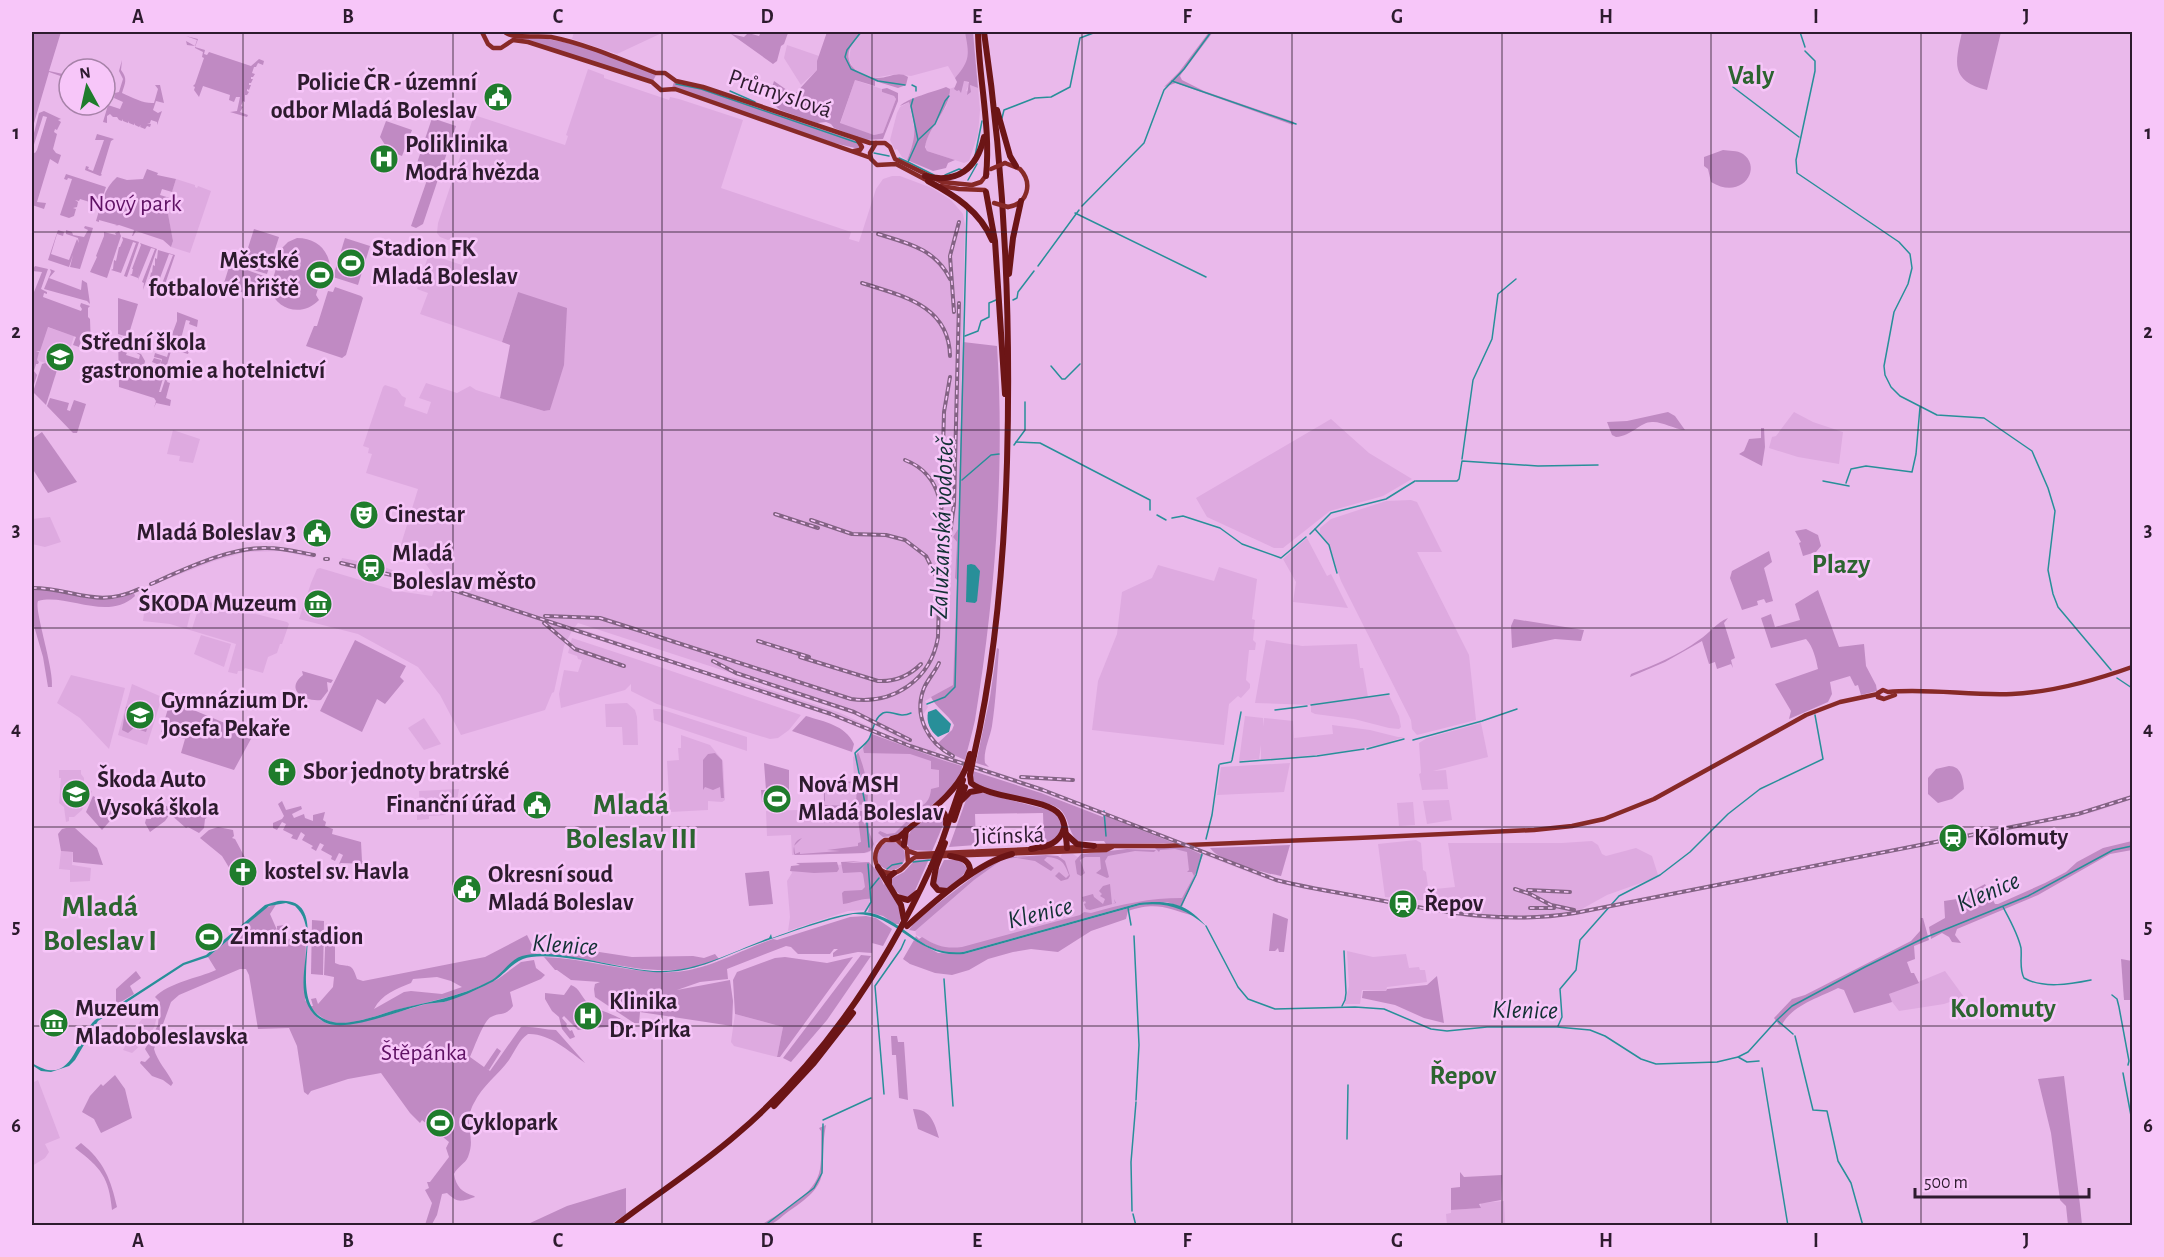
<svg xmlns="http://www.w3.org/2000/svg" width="2164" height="1257" font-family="'Alegreya Sans',sans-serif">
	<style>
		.built { fill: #deaae0; fill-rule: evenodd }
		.green { fill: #c08ac3; fill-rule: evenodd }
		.water { fill: #288f99 }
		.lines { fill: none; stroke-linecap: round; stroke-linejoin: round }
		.stream { stroke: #288f99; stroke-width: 1.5 }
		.primary { stroke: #872927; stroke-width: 4.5 }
		.motorway { stroke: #6c1516; stroke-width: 6 }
		.rail-casing { stroke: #836384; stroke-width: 4 }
		.rail { stroke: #f7c6f9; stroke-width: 1.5; stroke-dasharray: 4.5; stroke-linecap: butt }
		.primary-bridge { stroke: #872927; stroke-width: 4.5 }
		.motorway-bridge { stroke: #6c1516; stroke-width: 6 }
		.grid { fill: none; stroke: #2d1b2e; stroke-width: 1.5; stroke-opacity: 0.55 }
		.labels { text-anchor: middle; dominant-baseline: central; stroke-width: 5; stroke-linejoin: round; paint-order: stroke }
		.poi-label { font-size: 24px; font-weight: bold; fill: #2d1b2e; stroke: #f7c6f9; text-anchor: start }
		.street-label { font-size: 24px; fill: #2d1b2e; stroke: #f7c6f9 }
		.park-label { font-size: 24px; fill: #5f1264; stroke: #f7c6f9 }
		.water-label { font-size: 26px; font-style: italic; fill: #123134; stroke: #f7c6f9 }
		.quarter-label { font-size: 27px; font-weight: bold; fill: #2c6430; stroke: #f7c6f9 }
		.district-label { font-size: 30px; font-weight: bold; fill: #2c6430; stroke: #f7c6f9 }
		.neatline { fill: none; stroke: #2d1b2e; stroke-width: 2 }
		.grid-label { font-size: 20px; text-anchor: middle; font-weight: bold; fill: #2d1b2e }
	</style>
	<rect width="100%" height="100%" fill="#eab9eb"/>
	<g class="built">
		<path d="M 574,32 L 581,33 L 664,32 L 617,54 L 572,39 Z"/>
		<path d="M 863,32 L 965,32 L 969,47 L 968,59 L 966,65 L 955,78 L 948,66 L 911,76 L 896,74 L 874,78 L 854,70 L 849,59 L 851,46 Z"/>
		<path d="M 787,45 L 819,56 L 817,70 L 801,85 L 784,58 Z"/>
		<path d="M 588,69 L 604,75 L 604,78 L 669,100 L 670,97 L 679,99 L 743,120 L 721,188 L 851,232 L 849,239 L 859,242 L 876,189 L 883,179 L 892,176 L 900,176 L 932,188 L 951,200 L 963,214 L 965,224 L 958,529 L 953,537 L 957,542 L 955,578 L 957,580 L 953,685 L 925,701 L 928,707 L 923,715 L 926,728 L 938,743 L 940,742 L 941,744 L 934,753 L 1043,789 L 1276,878 L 1315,887 L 1438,909 L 1435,889 L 1455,887 L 1448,843 L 1562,843 L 1592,841 L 1598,845 L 1602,854 L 1606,856 L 1636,848 L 1652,856 L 1658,875 L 1652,879 L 1607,895 L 1580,910 L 2078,812 L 2132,795 L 2132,799 L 2094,812 L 1998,831 L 1984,836 L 1929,845 L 1575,915 L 1529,920 L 1493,920 L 1460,916 L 1301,888 L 1264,878 L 1194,851 L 1195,877 L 1182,905 L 1138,903 L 960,949 L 945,949 L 916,935 L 915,927 L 974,877 L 1002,859 L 1045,856 L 1060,858 L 1062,854 L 1073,854 L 1079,858 L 1131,850 L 1184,847 L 1042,792 L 943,760 L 943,793 L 896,835 L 885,838 L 876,843 L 873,850 L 867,853 L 792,855 L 791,835 L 767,836 L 766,811 L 798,810 L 803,806 L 824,805 L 823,783 L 854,781 L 853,757 L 865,746 L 898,744 L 831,716 L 572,631 L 564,646 L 554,692 L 552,693 L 545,710 L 461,735 L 440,695 L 418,667 L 358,634 L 299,619 L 311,583 L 317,569 L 320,568 L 397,591 L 432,596 L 435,587 L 340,564 L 342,558 L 379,565 L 403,574 L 438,581 L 423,560 L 399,551 L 418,489 L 366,473 L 372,454 L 368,453 L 369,448 L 363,446 L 383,387 L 385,385 L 397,389 L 402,396 L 406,398 L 404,406 L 427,414 L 431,402 L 419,398 L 426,383 L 457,393 L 470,386 L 476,390 L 544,411 L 550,410 L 554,395 L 518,292 L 502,342 L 420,314 L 428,293 L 417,289 L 429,254 L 462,265 L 468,249 L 463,245 L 460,238 L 455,237 L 448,240 L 440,237 L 437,233 L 438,223 L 474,115 L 565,145 L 568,136 L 566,135 ZM 578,623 L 857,714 L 905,743 L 838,712 L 735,678 L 717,675 L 575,627 Z"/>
		<path d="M 855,80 L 882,89 L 882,92 L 894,96 L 896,99 L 883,133 L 874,135 L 840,124 Z"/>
		<path d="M 964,81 L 970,83 L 966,91 L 971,92 L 970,85 L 978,88 L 980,110 L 978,134 L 969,161 L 964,163 L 927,151 L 925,145 L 930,130 L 946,107 L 950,95 L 949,89 L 955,87 L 960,90 L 959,92 Z"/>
		<path d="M 909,102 L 916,136 L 907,160 L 902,157 L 897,149 L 895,150 L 890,140 L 897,113 L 900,107 Z"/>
		<path d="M 176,179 L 195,185 L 195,187 L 197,188 L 198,186 L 211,191 L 190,253 L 171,247 L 173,241 L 168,215 L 165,213 Z"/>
		<path d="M 47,327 L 74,336 L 64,369 L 36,360 Z"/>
		<path d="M 1794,412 L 1813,422 L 1843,432 L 1839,464 L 1798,457 L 1769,448 L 1772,437 L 1776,436 Z"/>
		<path d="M 1331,419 L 1369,453 L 1412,479 L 1383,496 L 1330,511 L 1283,548 L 1274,548 L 1207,517 L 1196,498 Z"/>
		<path d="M 173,430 L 200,439 L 193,463 L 179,461 L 180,456 L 167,454 Z"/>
		<path d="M 1411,500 L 1417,502 L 1442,552 L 1417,552 L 1469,655 L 1476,720 L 1417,735 L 1412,729 L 1411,720 L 1341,581 L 1329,545 L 1320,533 L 1320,528 L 1331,519 L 1386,501 Z"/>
		<path d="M 50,517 L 61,542 L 45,547 L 32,544 L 32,519 Z"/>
		<path d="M 1307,538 L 1327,576 L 1331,574 L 1348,608 L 1293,602 L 1296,582 L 1283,559 Z"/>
		<path d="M 265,546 L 290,548 L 315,554 L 313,558 L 282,551 L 246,552 L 214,561 L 152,585 L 151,582 L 225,554 Z"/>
		<path d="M 1158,565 L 1214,581 L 1219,567 L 1257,579 L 1252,619 L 1255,620 L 1253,640 L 1256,643 L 1255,650 L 1249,650 L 1246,680 L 1250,684 L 1250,688 L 1241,698 L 1238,696 L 1229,704 L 1224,745 L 1092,730 L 1098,681 L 1117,634 L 1122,592 L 1152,578 Z"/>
		<path d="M 32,586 L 56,588 L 88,596 L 104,597 L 124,593 L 139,587 L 140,591 L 125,597 L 104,600 L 88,599 L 56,591 L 32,589 Z"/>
		<path d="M 150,593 L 194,599 L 187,627 L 192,629 L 201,600 L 287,622 L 289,624 L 282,644 L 280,644 L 277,653 L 268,657 L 263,673 L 245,668 L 243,671 L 238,671 L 237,674 L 228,672 L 236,644 L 170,624 L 143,621 L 146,596 Z"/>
		<path d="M 201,635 L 231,644 L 224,667 L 194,654 Z"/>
		<path d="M 572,638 L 639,660 L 801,715 L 789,730 L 778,738 L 770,739 L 657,704 L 631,691 L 631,684 L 625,690 L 561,708 L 559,694 L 564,670 L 578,672 L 582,660 L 578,659 L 577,656 L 568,653 Z"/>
		<path d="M 1266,640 L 1302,646 L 1357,644 L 1360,668 L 1363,668 L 1368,697 L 1389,695 L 1399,716 L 1401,727 L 1399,729 L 1389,728 L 1354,719 L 1315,714 L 1311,712 L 1311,705 L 1255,703 Z"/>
		<path d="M 71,675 L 125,688 L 109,749 L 80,718 L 57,703 Z"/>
		<path d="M 132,684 L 162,697 L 147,745 L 118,735 Z"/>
		<path d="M 627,703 L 635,710 L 637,717 L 638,745 L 623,745 L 622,727 L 606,727 L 605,704 Z"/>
		<path d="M 653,709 L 660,709 L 747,737 L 747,751 L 654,720 Z"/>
		<path d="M 1245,716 L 1263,718 L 1263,727 L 1264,718 L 1293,721 L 1294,738 L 1333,734 L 1332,725 L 1370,730 L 1398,737 L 1404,737 L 1384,744 L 1336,753 L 1261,760 L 1261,745 L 1259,759 L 1239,761 Z"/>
		<path d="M 424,718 L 441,744 L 424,750 L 408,728 Z"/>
		<path d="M 1481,723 L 1488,757 L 1433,771 L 1446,770 L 1448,789 L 1422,790 L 1419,774 L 1421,773 L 1419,743 L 1427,738 Z"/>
		<path d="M 681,735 L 710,745 L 723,761 L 725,800 L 722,802 L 708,801 L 708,810 L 670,812 L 667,761 L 679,760 L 678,748 L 681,748 Z"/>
		<path d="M 1290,763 L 1284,792 L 1217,795 L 1221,767 Z"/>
		<path d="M 59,770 L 81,770 L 81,774 L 84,778 L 84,788 L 92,791 L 87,805 L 84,805 L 82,810 L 74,817 L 69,817 L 69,821 L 66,822 L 64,807 L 59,803 L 61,778 L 59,778 Z"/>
		<path d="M 459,789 L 457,800 L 447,801 L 446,815 L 429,816 L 429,819 L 417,820 L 417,815 L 420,814 L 419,791 Z"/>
		<path d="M 1449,800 L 1452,820 L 1427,824 L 1423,801 Z"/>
		<path d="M 1413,802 L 1415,825 L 1399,826 L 1397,803 Z"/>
		<path d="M 1416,840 L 1421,843 L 1423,870 L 1426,872 L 1430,901 L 1385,897 L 1378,844 Z"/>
		<path d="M 61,851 L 73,852 L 72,865 L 91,868 L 90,881 L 70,882 L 70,870 L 59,869 Z"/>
		<path d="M 867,864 L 870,900 L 867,910 L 848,911 L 788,931 L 790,917 L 787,881 L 792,873 L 791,870 L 829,865 Z"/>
		<path d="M 1347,951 L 1373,957 L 1406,954 L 1409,968 L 1419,967 L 1420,970 L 1425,970 L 1427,982 L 1387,987 L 1386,991 L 1362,990 L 1360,1004 L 1345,1004 L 1349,986 Z"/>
		<path d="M 1945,971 L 1964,997 L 1944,1004 L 1899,1011 L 1890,999 L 1889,994 Z"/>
		<path d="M 146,1013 L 157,1015 L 155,1025 L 146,1044 L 143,1043 L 132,1053 L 123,1050 L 131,1035 Z"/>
		<path d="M 735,1014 L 783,1027 L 777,1057 L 734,1046 L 731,1042 Z"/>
		<path d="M 38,1080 L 60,1138 L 45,1144 L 49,1152 L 45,1158 L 32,1166 L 32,1083 Z"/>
		<path d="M 1504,1201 L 1505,1225 L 1447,1225 L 1446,1214 L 1451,1213 L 1451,1210 L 1480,1208 L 1481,1203 Z"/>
	</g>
	<g class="green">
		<path d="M 32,32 L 61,32 L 49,71 L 63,74 L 69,79 L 49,72 L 32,130 Z"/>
		<path d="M 761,32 L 788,33 L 784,44 L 781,46 L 777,61 L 773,64 L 731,34 L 744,37 L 748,33 L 759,36 Z"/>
		<path d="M 827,32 L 863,32 C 858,37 851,44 849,51 C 845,67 862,77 876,78 C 888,79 897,70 908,77 L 906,85 L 898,88 L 875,81 L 875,86 L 855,80 L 840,123 L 874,135 L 883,133 L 896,99 L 894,96 L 882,92 L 882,89 L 887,88 L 898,93 L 898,101 L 883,139 L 865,140 L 834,128 L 831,124 L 826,122 L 817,123 L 780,110 L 771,102 L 776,103 L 778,97 L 770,94 L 774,81 L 794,95 L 817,70 L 817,61 Z"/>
		<path d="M 965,32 L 973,32 L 978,88 L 970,85 L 971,92 L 967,95 L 969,82 L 964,81 L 961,93 L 959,90 L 957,91 L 954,89 L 957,82 L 955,78 C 971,60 969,54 965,32 Z"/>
		<path d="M 1209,32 L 1213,32 L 1182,73 L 1180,76 L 1182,80 L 1204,91 L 1294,122 L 1293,125 L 1176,83 L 1164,87 L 1179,72 Z"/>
		<path d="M 1962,32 L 2001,32 L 1987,90 C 1950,81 1955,63 1962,32 Z"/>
		<path d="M 186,36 L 198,39 L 195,47 L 205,50 L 204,54 L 207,55 L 209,52 L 251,66 L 259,59 L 264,61 L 263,65 L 258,63 L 256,67 L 254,67 L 252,73 L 255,74 L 253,77 L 251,77 L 251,79 L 253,79 L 251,83 L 249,83 L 249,85 L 251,85 L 249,90 L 247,89 L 247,91 L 249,92 L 247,95 L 245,95 L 245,102 L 243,101 L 241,106 L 243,107 L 240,112 L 248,115 L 247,117 L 230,112 L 237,111 L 240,97 L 236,97 L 234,102 L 229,100 L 230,95 L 203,86 L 199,97 L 194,90 L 195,87 L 193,86 L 195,84 L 204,58 L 202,57 L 203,52 L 195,48 L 195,46 L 187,45 L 186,41 L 195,46 L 197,40 Z"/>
		<path d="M 530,37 C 573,40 616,58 656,75 L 653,81 L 512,39 Z"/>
		<path d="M 122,60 L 121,70 C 128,79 125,83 122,93 C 133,98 145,104 154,103 L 158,89 L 155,85 L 160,85 L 164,103 L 156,101 L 153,110 L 158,113 L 162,111 L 157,125 L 157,122 L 151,120 L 150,123 L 147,123 L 151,124 L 150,127 L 147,126 L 145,129 L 140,127 L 141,125 L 139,127 L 135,125 L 135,123 L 134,125 L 129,123 L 129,121 L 128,123 L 123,121 L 123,119 L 122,121 L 119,120 L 117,117 L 113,117 L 110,114 L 107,116 L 107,123 L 103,122 L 108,105 L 120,109 L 123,102 L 114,98 L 115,93 L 119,92 L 123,79 L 119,71 Z"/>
		<path d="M 674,82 L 696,87 L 857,141 L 860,144 L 859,149 L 834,143 L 672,88 Z"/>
		<path d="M 946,87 L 950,89 C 950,110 929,125 925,147 L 927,151 L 955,160 L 948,163 L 946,168 L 933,171 L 907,160 C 917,136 916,127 909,102 L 900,106 C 908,98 933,92 946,87 Z"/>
		<path d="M 44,111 L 61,119 L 58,120 L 61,122 L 57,130 L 55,129 L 54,132 L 57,134 L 53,149 L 56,153 L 61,155 L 58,164 L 50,159 L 37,202 L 46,203 L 44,209 L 32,205 L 33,173 L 32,173 L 32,152 L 35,153 L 37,150 L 47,117 L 43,116 L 32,151 L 32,141 L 39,113 Z"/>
		<path d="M 432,118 L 456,126 L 423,224 L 416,228 L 411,226 L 427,180 L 423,178 L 424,175 L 420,174 L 419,177 L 413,175 Z"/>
		<path d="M 386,121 L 412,130 L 402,156 L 389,151 L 380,137 Z"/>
		<path d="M 97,134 L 114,139 L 111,141 L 101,174 L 102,175 L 100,176 L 85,170 L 86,166 L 89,167 L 88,169 L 93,171 L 104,140 L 95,140 Z"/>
		<path d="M 1723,150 C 1729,151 1737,150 1743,154 C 1763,168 1742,201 1711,182 L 1708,169 L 1704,166 L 1704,157 Z"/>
		<path d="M 147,169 L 158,173 L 157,175 L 176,179 L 172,192 L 162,189 L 160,195 L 170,198 L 165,213 L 168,214 L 173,241 L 171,247 L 163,240 L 136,231 L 133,236 L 132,236 L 134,230 L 119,225 L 115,226 L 117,225 L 99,220 L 99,222 L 96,221 C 101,205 104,188 117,177 L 127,180 L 143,179 Z"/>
		<path d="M 66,174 L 106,187 L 99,208 L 95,207 L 96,204 L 80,199 L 79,201 L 75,200 L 78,202 L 77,207 L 73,208 L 76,209 L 74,216 L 69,218 L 60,215 L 72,179 L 68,178 L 67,180 L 64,179 Z"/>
		<path d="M 85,226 L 93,228 L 80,269 L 70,267 L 73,255 L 69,267 L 48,260 L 58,230 L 64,232 L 63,236 L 57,234 L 51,254 L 69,260 L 77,239 L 79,243 L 78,238 L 66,234 L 66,230 L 72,232 L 73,235 L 84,237 L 88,230 L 84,228 Z"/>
		<path d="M 254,229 L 279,237 L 267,274 L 242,267 Z"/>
		<path d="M 119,231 L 121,236 L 107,278 L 90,272 L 97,257 L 96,256 L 104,236 L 104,232 L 116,235 L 115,233 Z"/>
		<path d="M 122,237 L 139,242 L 127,277 L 124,276 L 136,243 L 133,242 L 121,273 L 111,270 L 113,269 L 114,260 L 116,261 L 119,247 L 120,247 L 123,240 Z"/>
		<path d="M 297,238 C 315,238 327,248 330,265 L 325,266 L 316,295 L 319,300 C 303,317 277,311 270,289 L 282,248 L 288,242 Z"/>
		<path d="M 345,238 L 370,246 L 358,285 L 333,277 Z"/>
		<path d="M 140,243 L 157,249 L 143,290 L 144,283 L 142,282 L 155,249 L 151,248 L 138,280 L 139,274 L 138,278 L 130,275 L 132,274 L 133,269 L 132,269 L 141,245 Z"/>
		<path d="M 158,250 L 175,255 L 161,296 L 160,295 L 162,289 L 160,289 L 173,255 L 169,254 L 157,286 L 152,284 L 149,278 L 150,278 L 151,272 L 152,273 L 153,265 L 155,266 L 155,258 L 157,259 Z"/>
		<path d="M 230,264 L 267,277 L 260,298 L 223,286 Z"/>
		<path d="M 35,266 L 48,269 L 41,289 L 47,292 L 47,294 L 44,293 L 43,297 L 81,311 L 82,309 L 80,306 L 81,303 L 90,306 L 88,308 L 88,317 L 90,319 L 91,348 L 84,348 L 87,336 L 83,335 L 79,347 L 73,345 L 76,337 L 48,327 L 40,351 L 36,351 L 39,352 L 37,360 L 39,362 L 38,364 L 36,364 L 34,371 L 37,375 L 32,391 L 32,297 L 42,272 L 32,271 Z"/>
		<path d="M 50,269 L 55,271 L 49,278 L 81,290 L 82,280 L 87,283 L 90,304 L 87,301 L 44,289 L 51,272 Z"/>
		<path d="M 335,287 L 361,296 L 363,298 L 346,355 L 342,358 L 306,346 L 314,326 L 317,326 L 328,291 L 333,292 Z"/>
		<path d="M 518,292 L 567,308 L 564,365 L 550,410 L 544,411 L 500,398 L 510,345 L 502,342 Z"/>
		<path d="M 118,298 L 138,304 L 128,337 L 118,334 Z"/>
		<path d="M 177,312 L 198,320 L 197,327 L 189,324 L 190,321 L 186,320 L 179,346 L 183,348 L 184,344 L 191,346 L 188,354 L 167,348 L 177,321 Z"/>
		<path d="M 118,336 L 137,342 L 134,352 L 128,350 L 126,355 L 139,359 L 140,355 L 135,352 L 141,354 L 145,361 L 143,371 L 144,368 L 155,371 L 157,364 L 152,362 L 154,358 L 161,360 L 160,366 L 162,359 L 154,357 L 155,353 L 167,357 L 169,350 L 171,351 L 159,392 L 161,392 L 169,368 L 171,370 L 167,382 L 170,383 L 166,398 L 171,400 L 170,406 L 156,403 L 154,408 L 156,401 L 154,398 L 119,387 Z"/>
		<path d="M 963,342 L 997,346 C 1005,470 995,597 975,720 C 972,734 968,747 965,760 L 949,753 L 938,743 L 952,730 L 954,725 C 948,714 936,708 931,697 L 953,685 L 957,580 L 955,578 L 957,542 L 953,537 L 958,529 Z"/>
		<path d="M 45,363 L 58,367 L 46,405 L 33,392 L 42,364 Z"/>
		<path d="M 50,398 L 69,403 L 67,410 L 70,411 L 74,400 L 86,404 L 77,433 L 73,433 L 47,406 Z"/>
		<path d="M 1668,412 L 1675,416 L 1685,430 C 1674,429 1661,421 1652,422 C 1640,422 1632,436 1616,437 L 1612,435 L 1607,422 L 1627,421 Z"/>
		<path d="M 1761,428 L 1764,428 L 1765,447 L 1762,466 L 1739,454 L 1744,451 L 1749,439 L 1761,438 Z"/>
		<path d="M 42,432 L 77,482 L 48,493 L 32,468 L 32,439 Z"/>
		<path d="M 1806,529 L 1818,535 L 1821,546 L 1816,552 L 1803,556 L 1799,543 L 1801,542 L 1795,531 Z"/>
		<path d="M 1769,551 L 1772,562 L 1764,568 L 1773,601 L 1766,603 L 1764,599 L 1757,601 L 1758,605 L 1742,610 L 1730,578 L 1732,571 Z"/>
		<path d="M 33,589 C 68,590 99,608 134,593 L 135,596 C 107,622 68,593 38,601 C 34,610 54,668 52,687 L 48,687 L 43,657 L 32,619 Z"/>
		<path d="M 1818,590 L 1839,647 L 1864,644 L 1866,666 L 1876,685 L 1877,691 L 1861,695 L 1858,685 L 1855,686 L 1850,676 L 1830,682 L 1832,694 L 1828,702 L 1789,719 L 1791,711 L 1775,684 L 1818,669 C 1816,659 1813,646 1806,639 L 1771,648 L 1761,618 L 1771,614 L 1775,627 L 1800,620 L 1795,604 Z"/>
		<path d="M 1728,618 L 1724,623 L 1735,658 L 1731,660 L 1733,668 L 1731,664 L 1717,669 L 1715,662 L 1709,664 L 1702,641 L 1665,662 L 1630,677 L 1631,674 C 1655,665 1678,655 1699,640 C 1710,633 1716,623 1728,618 Z"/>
		<path d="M 1514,619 L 1584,630 L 1581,641 L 1555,639 L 1512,648 L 1511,626 Z"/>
		<path d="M 355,640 L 406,666 L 400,677 L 404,681 L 385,704 L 377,699 L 362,732 L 320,711 Z"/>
		<path d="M 997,648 L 999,649 C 997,674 996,700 992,726 C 990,738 983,751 985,763 L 989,767 L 976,763 L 990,697 Z"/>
		<path d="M 302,671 L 333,680 L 331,683 L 327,682 L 328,691 L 321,700 C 305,702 284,690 303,675 Z"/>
		<path d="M 172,701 L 251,734 L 252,737 L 234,770 L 181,753 L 185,739 L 161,732 L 170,702 Z"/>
		<path d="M 134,704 L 138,707 L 140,706 L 136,723 L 148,726 L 146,732 L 134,728 L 128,733 L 122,730 L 126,707 Z"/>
		<path d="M 806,716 C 825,722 845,725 854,744 L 852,752 L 792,731 Z"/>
		<path d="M 872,734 L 939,759 L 962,766 L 961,773 L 950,790 L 908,825 L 898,835 L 883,837 L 878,833 L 880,831 L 887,834 L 895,833 L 911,817 L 910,814 L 916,812 L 916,809 L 909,809 L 909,811 L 909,809 C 922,808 930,803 931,789 L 939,787 L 939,770 L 931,769 L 931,761 L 910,754 L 864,753 L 863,748 Z"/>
		<path d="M 858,752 C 864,767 870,789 867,804 L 856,805 L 857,783 L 853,783 L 825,784 L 825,805 L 850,806 L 831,810 L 832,806 L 818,806 L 824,805 L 824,783 L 862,781 L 856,756 Z"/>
		<path d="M 715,753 L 722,760 L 724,798 L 721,798 L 720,787 L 713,790 L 705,787 L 703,790 L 703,760 L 708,754 Z"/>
		<path d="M 764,763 L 789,770 L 789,794 L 768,795 L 768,802 L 762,802 L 761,790 L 766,790 Z"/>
		<path d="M 1949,766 C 1961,766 1963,778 1964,789 L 1952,799 L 1938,803 L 1928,794 L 1928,778 L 1936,769 Z"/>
		<path d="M 973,771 L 1041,793 L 1103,817 L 1103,815 L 1174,843 L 1106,844 L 1104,841 L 1078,841 C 1067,832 1070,816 1058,808 C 1052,804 1045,803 1039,801 L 1037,804 L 981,788 L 973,781 Z"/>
		<path d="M 979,792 L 1049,810 L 1059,817 L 1062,827 L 1055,840 L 1044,843 L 1043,813 L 975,814 L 976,845 L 949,847 L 966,800 L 968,796 Z"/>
		<path d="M 93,796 L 104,802 L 106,800 L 110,803 L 110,807 L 116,814 L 102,830 L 86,812 Z"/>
		<path d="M 154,801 L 191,816 L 196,804 L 216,808 L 212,814 L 205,819 L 204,828 L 199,833 L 188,827 L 186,828 L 170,814 L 165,821 L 150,832 L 145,823 L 146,819 L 151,819 Z"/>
		<path d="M 282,801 L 286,810 L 301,806 L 302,809 L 292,814 L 294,818 L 304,814 L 305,818 L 313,821 L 313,815 L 325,812 L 323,820 L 326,822 L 325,826 L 333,829 L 332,834 L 361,842 L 362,861 L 368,861 L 368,864 L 341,863 L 339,864 L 343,855 L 339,853 L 335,861 L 331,859 L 332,856 L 321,850 L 324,845 L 320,843 L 316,851 L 311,848 L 313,846 L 302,840 L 305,835 L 301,832 L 297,840 L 291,838 L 293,835 L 283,830 L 286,824 L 282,822 L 277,830 L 273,828 L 273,823 L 282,819 L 284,816 L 278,804 Z"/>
		<path d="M 864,810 L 868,812 L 869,832 L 874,844 L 870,851 L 864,853 L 795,855 L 794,854 C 793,847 794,841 802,838 L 794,846 L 795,854 L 800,852 L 800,854 L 840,851 L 827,850 L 858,846 L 858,843 L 861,842 L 857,811 L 863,811 L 864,825 L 866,821 Z"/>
		<path d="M 938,810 L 944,816 L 944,823 L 932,851 L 910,850 L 906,842 C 910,827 923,815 938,810 Z"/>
		<path d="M 218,827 L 233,830 L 234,836 L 232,838 L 235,839 L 249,865 L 240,868 L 233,874 L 222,856 L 200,838 L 209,830 Z"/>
		<path d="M 66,828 L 75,828 L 97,848 L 103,865 L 73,862 L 73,852 L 61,851 L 58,834 L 62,829 Z"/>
		<path d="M 2132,841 L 2132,850 L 2110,854 L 2038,895 L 1957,929 L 1955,935 L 1961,943 L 1952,942 L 1949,937 L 1942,933 L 1931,939 L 1929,927 L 1945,918 L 1944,901 L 1957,899 L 1985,884 L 1995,904 L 1998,904 L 2045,883 L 2066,872 L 2077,862 L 2103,848 Z"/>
		<circle cx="891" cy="856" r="14"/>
		<path d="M 1290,845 L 1281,876 C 1262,872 1221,863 1210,848 Z"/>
		<path d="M 1185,847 L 1203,855 L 1182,907 L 1167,902 L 1139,903 L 963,952 C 944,954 931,949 915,938 L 916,936 L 919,939 L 922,937 C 936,946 946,949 962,947 L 1080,915 L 1084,912 L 1091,913 C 1123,904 1149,898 1182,898 L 1194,876 L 1192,872 L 1187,872 L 1189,870 L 1187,852 L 1175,849 L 1160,850 L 1159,852 L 1155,848 Z"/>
		<path d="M 1127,849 L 1156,850 L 1154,852 L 1135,851 L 1108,856 L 1105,861 L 1109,877 L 1107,878 L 1096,873 L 1101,869 L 1100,857 L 1085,857 L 1080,860 L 1085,873 L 1081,876 L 1077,874 L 1075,861 L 1081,854 Z"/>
		<path d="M 1046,855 L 1058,856 L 1065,861 L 1070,876 L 1068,879 L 1061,881 L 1055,876 L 1059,872 L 1066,878 L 1069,875 C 1064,862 1061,858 1047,857 L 1044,860 L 1054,868 L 1051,871 L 1035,861 L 1017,858 L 1037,856 L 1003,859 L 974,880 L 915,931 L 909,930 L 915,921 L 995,860 L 1010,857 Z"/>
		<path d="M 929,859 L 914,893 L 906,898 C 899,895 891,888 891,879 L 904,872 L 915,860 Z"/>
		<path d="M 944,860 L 960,860 L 967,868 C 963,878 953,888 942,889 L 935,884 L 935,878 Z"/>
		<path d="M 861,861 L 846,863 L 869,862 L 875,869 L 876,868 L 884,885 L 885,883 L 903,913 L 899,924 L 895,924 L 883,916 L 868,912 L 871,899 C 861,898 853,903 843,904 L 842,893 L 844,891 L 862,890 L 865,887 L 863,874 L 861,872 L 843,873 L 841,862 Z"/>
		<path d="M 837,862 L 839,869 L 837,872 L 814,873 L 790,871 L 791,866 L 800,865 L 796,863 Z"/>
		<path d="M 769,871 L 773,904 L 749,906 L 745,873 Z"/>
		<path d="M 1110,884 L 1112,904 L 1115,903 L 1114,899 L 1116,903 L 1090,910 L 1086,909 L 1084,904 L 1086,903 L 1085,901 L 1083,902 L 1082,897 L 1093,894 L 1094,897 L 1103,904 L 1105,899 L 1100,896 L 1102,894 L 1099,891 L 1103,886 Z"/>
		<path d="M 277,903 L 270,914 L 277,930 L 277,926 L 285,925 L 286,930 L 278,932 C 284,943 295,939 306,936 L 305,1000 L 319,1019 L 328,1024 L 337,1025 L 388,1015 L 426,1004 L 444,1002 L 498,979 L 521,962 L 534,960 L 536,968 L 545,975 L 541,979 L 510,992 L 513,1006 C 505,1017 500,1012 491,1017 C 484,1020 474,1048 470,1057 L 484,1067 L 497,1048 L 501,1051 L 489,1070 L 486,1068 L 490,1071 L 521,1027 C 533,1026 544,1030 556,1030 L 585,1063 C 569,1051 549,1033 528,1034 C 519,1040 515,1051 509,1060 C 498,1075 482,1086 474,1103 C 472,1106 470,1112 469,1116 C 467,1131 475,1139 468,1157 C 465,1164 457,1167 454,1174 C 456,1187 462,1192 474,1196 L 475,1197 C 460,1202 458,1203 447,1193 L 442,1194 L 437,1215 L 431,1226 L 425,1225 L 432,1203 L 425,1190 L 429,1188 L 427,1182 L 430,1182 L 449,1157 L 446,1148 L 449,1142 L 422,1120 L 420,1123 L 410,1113 L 381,1073 L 348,1079 L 311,1091 L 308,1095 L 304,1092 L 297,1046 L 289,1028 L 258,1029 L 249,975 L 246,969 L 240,969 L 179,995 L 171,1002 L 154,1049 C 157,1061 168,1072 173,1083 L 171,1086 L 163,1080 L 152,1076 L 140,1063 L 141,1061 L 145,1062 L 150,1057 L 145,1049 L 158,1025 L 160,1002 L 155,997 C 168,983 198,978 216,970 L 208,957 L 266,908 Z"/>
		<path d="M 1155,903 L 1179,907 L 1195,916 C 1166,909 1159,901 1128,911 L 1126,919 L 1091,931 L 1058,952 L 1031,949 L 1013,952 L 988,959 L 969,970 L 952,975 L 935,973 L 910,964 L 903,959 L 914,940 L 938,953 L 964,954 L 1140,905 Z"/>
		<path d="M 1273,913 L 1288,919 L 1284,952 L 1279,952 L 1278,948 L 1275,951 L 1269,951 Z"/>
		<path d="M 866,916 L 876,918 L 892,929 L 883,946 L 872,943 L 872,953 L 858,952 L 833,957 L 833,953 L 838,949 L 834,949 L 830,954 L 798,954 L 791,947 L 786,946 L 727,969 L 728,979 L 700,982 L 677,990 L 730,980 L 733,1001 L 732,1026 L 640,1012 L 639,1023 L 634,1023 L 595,997 L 594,989 L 595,984 L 600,982 L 571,980 L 557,970 L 555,970 L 544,957 C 587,958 629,974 672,972 C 707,971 740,950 773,939 L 777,940 L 850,917 Z"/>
		<path d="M 1921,918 L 1923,918 L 1929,940 L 1914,946 L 1915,959 L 1907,962 L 1911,973 L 1914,973 L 1919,983 L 1889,994 L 1892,1002 L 1854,1013 L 1844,990 L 1838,988 C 1820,997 1791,1006 1782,1025 L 1779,1025 L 1774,1018 L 1792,999 L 1805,995 L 1911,941 L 1920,931 Z"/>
		<path d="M 312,920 L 324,921 L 323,975 L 311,974 Z"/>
		<path d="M 326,923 L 329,935 L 335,945 L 335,963 C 349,969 351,960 357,979 L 363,981 L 485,957 L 527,935 L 537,955 C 507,957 511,971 489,982 C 460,996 428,1002 396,1010 C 378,1015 356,1024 337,1023 C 326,1022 317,1015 310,1006 L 313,1006 L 311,999 L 316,998 L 318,1004 L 333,987 L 334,977 L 324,975 ZM 437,977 L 451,981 L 462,987 L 442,994 L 411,991 L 404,992 L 374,1009 C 382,994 396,989 411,983 L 413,979 Z"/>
		<path d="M 560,946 L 632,957 L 693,956 L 704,958 L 715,954 L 719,959 C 661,986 603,956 543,955 L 543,952 Z"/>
		<path d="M 861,955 L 871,956 L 827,1020 L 791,1062 L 783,1058 Z"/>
		<path d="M 785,957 L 827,963 L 853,957 L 780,1057 L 777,1057 L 783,1027 L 735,1014 L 733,980 L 737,972 L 775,958 Z"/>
		<path d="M 2121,959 L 2132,961 L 2132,1000 L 2124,1000 Z"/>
		<path d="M 136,971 L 141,978 L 130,986 L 134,994 L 116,1005 L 116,989 Z"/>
		<path d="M 1437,976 L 1444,1023 L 1424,1018 L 1395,1005 L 1362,998 L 1363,991 L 1386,991 L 1387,989 L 1427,985 Z"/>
		<path d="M 571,985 C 580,988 581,997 588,1003 C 598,1011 613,1013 624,1021 L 625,1025 L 578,1030 L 564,1016 L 562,1018 L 567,1024 L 566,1026 L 570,1031 L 572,1030 L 575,1037 L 570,1039 L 562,1029 L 559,1017 L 552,1011 L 545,999 L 545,993 L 564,995 Z"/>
		<path d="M 891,1036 L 897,1036 L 898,1042 L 904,1042 L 908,1100 L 899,1098 L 896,1055 L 892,1055 Z"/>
		<path d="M 115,1075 L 125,1089 L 132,1118 L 101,1133 L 94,1119 L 82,1112 L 90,1096 L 101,1084 L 103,1086 Z"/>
		<path d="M 2064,1076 L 2080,1205 L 2082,1225 L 2068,1225 L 2066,1206 L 2060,1200 L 2051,1133 L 2038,1079 Z"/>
		<path d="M 913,1109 C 931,1109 935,1124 939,1138 L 918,1129 Z"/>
		<path d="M 826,1125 C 817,1171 837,1180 789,1211 C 778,1219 775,1226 761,1225 C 781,1212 816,1195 820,1169 C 822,1156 821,1143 821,1131 L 819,1128 Z"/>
		<path d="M 81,1143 C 104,1161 111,1180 117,1207 L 112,1210 C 109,1177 101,1168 75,1148 Z"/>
		<path d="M 1460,1172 L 1464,1177 L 1502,1175 L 1501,1200 L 1479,1204 L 1481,1208 L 1451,1210 L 1451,1188 L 1460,1187 Z"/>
		<path d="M 626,1188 L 626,1214 L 610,1225 L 529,1225 L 528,1224 L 567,1206 Z"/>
	</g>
	<g class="water">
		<path d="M 971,564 L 975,565 L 980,571 L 977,601 L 975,603 L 966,602 L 967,565 Z"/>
		<path d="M 936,709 L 951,724 L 949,732 L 938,737 C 930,731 926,722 928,712 Z"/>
		<path d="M 278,901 C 343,895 272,1009 333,1022 C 350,1026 379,1015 395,1010 C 428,1002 460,997 490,981 C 502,975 509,960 522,956 C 558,946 622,972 662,971 C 700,970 734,951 769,938 L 771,934 L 772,938 C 795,930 849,908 871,913 C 908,922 919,956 963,952 L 1139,903 C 1169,900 1186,903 1206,926 C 1185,908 1167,902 1140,905 L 964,954 C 915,959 898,912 853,914 C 818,922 782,935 749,947 C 715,960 691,974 653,972 C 623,970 548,949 523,959 C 510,964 502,978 490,983 C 476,990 459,998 444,1002 C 438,1003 431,1003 426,1004 C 402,1009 346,1034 324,1022 C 279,996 327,936 295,906 L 286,903 L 269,906 L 208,957 L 184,965 L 98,1021 L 75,1060 L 69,1066 L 51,1072 L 41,1071 L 32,1065 L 32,1063 C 73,1089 75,1039 95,1020 L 183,963 L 206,955 L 265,905 Z"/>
	</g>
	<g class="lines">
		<g class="stream">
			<path d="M 861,32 L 847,50 L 845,57 L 851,69 L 878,81 L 905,85"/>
			<path d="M 1328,32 L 1337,32"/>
			<path d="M 1800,32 L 1805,47"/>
			<path d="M 1805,51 L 1815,61 L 1815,71 L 1796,160 L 1797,173 L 1899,242 L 1910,254 L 1912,268 L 1908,284 L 1894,312 L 1884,366 L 1885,375 L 1891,387 L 1900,396 L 1937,415 L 1984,418 L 2032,451 L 2048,488 L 2055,511 L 2048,570 L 2053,594 L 2058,607 L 2111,670"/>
			<path d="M 1172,81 L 1296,124"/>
			<path d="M 676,84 L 701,89 L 858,143"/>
			<path d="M 912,85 L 916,87 L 916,91"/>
			<path d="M 1733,87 L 1799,137"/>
			<path d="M 730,91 L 755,102"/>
			<path d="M 913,99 L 911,106 L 918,140 L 908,162 L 934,175"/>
			<path d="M 1002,118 L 1004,110 L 1035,98 L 1051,97 L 1070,87 L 1080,38 L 1096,32"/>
			<path d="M 918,140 L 935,124 L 945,101 L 949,96"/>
			<path d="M 874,153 L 889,156"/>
			<path d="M 975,156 L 982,121"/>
			<path d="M 899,158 L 908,162"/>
			<path d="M 945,175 L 959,169 L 962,170"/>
			<path d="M 968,180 L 977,164"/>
			<path d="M 1082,206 L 1144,143 L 1164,90 L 1184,69 L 1211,32"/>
			<path d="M 1075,213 L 1206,277"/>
			<path d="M 1038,266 L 1079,210"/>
			<path d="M 1013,300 L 1017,298 L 1018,292 L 1034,271"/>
			<path d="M 965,336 L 978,331 L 981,321 L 989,317 L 989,303 L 996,300"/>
			<path d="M 1051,366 L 1062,379 L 1065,379 L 1080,364"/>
			<path d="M 1016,442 L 1040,443 L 1150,500 L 1150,510"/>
			<path d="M 1014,445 L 1025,430 L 1025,402"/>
			<path d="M 1462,459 L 1473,380 L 1492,339 L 1498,294 L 1516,279"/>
			<path d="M 962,480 L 991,455 L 999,454"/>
			<path d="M 1416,481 L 1457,481 L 1459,479 L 1462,461 L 1538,466 L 1598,465"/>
			<path d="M 1823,481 L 1849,486"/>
			<path d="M 1846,483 L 1851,469 L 1866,466 L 1912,472 L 1916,454 L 1920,407"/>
			<path d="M 1157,515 L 1166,520"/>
			<path d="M 1172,518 L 1183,516 L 1220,528 L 1242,544 L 1281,558 L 1306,537"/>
			<path d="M 1315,529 L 1329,545 L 1337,573"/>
			<path d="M 1310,534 L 1331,513 L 1386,499 L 1415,481"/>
			<path d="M 2117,678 L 2132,688"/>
			<path d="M 927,704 L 945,697 L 955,687 L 967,209"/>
			<path d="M 1311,705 L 1389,694"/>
			<path d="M 1275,710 L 1307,706"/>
			<path d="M 1413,740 L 1482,721 L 1517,709"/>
			<path d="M 1367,749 L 1404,739"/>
			<path d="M 1240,762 L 1317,756 L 1364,749"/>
			<path d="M 1220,764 L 1231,762 L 1232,760 L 1241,712"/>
			<path d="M 865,803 L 855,753 C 860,748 866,744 869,739 C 873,731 874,718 883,713 C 890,709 899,719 911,713"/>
			<path d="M 1104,811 L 1106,836"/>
			<path d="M 866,812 L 869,847"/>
			<path d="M 1206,839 L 1212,815 L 1219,765"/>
			<path d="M 913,862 L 931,860"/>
			<path d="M 887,869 L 892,865 L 902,863"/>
			<path d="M 870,889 L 879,878"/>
			<path d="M 1181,906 L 1196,875 L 1202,854"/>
			<path d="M 2003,907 C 2010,920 2018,934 2021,948 C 2022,958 2019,969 2024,978 C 2043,989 2071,984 2091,980"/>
			<path d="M 1128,908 L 1131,925"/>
			<path d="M 865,912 L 871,902 L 868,864"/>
			<path d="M 1206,926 L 1238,987 L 1248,999 L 1275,1009 L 1355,1007 L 1384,1009 L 1431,1029 L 1447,1031 L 1487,1027 L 1557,1027 L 1590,1030 L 1605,1036 L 1641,1059 L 1656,1064 L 1717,1062 L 1738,1057 L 1748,1052 L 1777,1020 L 1792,1006 L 1865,967 L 1924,938 L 2028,896 L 2113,850 L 2132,846"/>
			<path d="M 1134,936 L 1139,1045 L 1136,1100"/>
			<path d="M 944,979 L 953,1106"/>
			<path d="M 2112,995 L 2117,999 L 2119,1007 L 2129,1061 L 2128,1065"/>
			<path d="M 1342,1006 L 1345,1000 L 1346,993 L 1344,951"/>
			<path d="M 1778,1021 L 1793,1034"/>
			<path d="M 1558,1026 L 1562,1017 L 1560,989 L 1576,970 L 1580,940 L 1619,896 L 1660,875 L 1690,852 L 1728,814 L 1760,789 L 1823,759 L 1815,715"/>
			<path d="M 1795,1036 L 1813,1110 L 1827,1111 L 1838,1161 L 1851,1183 L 1863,1226"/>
			<path d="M 1738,1057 L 1747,1062 L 1759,1061"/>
			<path d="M 1762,1068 L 1788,1226"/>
			<path d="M 2123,1073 L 2132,1121"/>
			<path d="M 884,1094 L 875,986 L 901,949 L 905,940"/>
			<path d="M 823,1120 L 871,1098"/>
			<path d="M 1347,1139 L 1348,1085"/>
			<path d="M 1132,1211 L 1131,1162 L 1136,1102"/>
			<path d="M 1133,1214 L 1136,1226"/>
			<path d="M 764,1226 L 814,1188 L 822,1173 L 823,1124"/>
		</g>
		<g class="primary">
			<path d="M 482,32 L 488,44 L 493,48 L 501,48 L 513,40 L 528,42 L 652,82 L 661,90 L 675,89 L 871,158"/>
			<path d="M 506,33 C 514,39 539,35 551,37 C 586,44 622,60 656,73 L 665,73 L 676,81 L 703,87 L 870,143 L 885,143 L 890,147 L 895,159 L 942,182 L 972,185 L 981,182 L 987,174"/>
			<path d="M 876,143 L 870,153 L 871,159 L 877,165 L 896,164 L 930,182"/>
			<path d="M 854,151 L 860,150 L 862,147 L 857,139"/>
			<path d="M 1005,163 L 1020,169 C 1033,183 1028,204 1008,207"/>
			<path d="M 941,186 L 959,189 L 985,190"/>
			<path d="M 1878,697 L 1878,693 L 1883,690 L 1888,692 C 1929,688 1971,696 2012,694 C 2054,692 2093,681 2132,667"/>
			<path d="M 1878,697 L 1884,699 L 1895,695"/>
			<path d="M 1093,846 L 1164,846 L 1357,838 L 1534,830 L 1572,826 L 1604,819 L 1654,799 L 1806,715 L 1840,702 L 1878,694"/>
			<path d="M 1042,849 L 1081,847"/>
			<path d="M 908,851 L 917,854 L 1033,849"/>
			<path d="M 908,862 L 907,849 L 897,840 L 885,840 C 870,849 872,875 893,873 C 904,872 906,861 916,857 L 1106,850 L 1112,847"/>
		</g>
		<g class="motorway">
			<path d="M 978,32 C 979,80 991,128 986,176"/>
			<path d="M 997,110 L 1010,156 L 1016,166"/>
			<path d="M 925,176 C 957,184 977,169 984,137"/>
			<path d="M 928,181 C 954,195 980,211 992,240"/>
			<path d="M 986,192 L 995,241 L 1005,394"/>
			<path d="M 1009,274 L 1013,238 L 1021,201"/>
			<path d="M 974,755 C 996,659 1004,561 1007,462 C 1011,318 1005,174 984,32"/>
			<path d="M 970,775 L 971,783 C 991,799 1047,798 1060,815 C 1066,823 1066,838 1067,848"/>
			<path d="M 962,800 L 970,792 L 981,790"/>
			<path d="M 932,809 C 943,808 947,814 946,824"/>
			<path d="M 954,820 L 965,787"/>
			<path d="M 1066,834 L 1077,844 L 1094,846"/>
			<path d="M 892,839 L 899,837 C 922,816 954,797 966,768"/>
			<path d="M 941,844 L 963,780"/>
			<path d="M 904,845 L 906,830"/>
			<path d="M 1031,849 C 1046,846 1059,845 1064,828"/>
			<path d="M 950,856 C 959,858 968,858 970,869 L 966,877"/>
			<path d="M 878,867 L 901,905 L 904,920"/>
			<path d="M 936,867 L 933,884 L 938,890 L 947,891"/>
			<path d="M 889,883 L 889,877 L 894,873"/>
			<path d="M 897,897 L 908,900 L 917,893"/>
			<path d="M 907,926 C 935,901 977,863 1012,854"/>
			<path d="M 774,1106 L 814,1063 L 853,1013"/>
			<path d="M 615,1226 C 655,1195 698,1168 736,1135 C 821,1063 885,968 931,867"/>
		</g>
		<g class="rail-casing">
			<g id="rail">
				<path d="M 878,234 C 907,243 936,249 950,279"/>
				<path d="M 862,283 C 902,296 949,305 950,356"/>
				<path d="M 954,312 L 950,256 L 959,222"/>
				<path d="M 905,460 C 923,467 934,479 939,498"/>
				<path d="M 775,514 L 818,528"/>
				<path d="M 811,520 L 852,534 L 886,535 L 905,540 L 926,556 L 938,580"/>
				<path d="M 948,547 L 954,505 L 959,303"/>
				<path d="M 325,559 L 328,559"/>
				<path d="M 341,563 L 450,589 L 831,714 L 910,746 L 1043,790 L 1276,880 C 1311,889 1348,894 1384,901 C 1449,913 1508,924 1575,913 L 2078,814 L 2132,797"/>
				<path d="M 151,584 C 185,569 230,547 267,548 C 283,548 298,552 314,555"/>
				<path d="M 32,588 C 74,588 96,609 139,589"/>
				<path d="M 545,616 L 600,618 L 647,633"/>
				<path d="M 544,623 L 575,649 L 624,666"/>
				<path d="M 650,634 L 851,699 C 893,705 931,680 938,637 L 944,412 L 950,377"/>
				<path d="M 758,641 L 809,657"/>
				<path d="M 800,657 L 878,681 C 895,682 909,676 921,664"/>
				<path d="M 713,661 L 736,673 L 854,712 L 910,740"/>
				<path d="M 939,663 C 935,672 928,679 924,688 C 913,716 928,743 953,756"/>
				<path d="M 1021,777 L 1073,780"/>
				<path d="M 1515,889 L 1530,894 L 1551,905 L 1574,910"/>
				<path d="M 1528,890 L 1570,892"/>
				<path d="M 1530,908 L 1554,908"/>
			</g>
		</g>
		<use href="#rail" class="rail"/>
		<g class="primary-bridge">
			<path d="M 991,169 L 1005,163"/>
			<path d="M 994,203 L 1008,207"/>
		</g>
		<g class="motorway-bridge">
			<path d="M 966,768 L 970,754"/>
			<path d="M 970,775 L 974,755"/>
			<path d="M 931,867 L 941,844"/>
			<path d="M 936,867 L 945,843"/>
		</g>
	</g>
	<path class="grid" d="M 243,32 L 243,1226M 453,32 L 453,1226M 662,32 L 662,1226M 872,32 L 872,1226M 1082,32 L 1082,1226M 1292,32 L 1292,1226M 1502,32 L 1502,1226M 1711,32 L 1711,1226M 1921,32 L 1921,1226M 32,232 L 2132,232M 32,430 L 2132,430M 32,628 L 2132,628M 32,827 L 2132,827M 32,1026 L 2132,1026"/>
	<defs>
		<g id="civic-disc" transform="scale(1.5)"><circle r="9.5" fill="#1f7c2c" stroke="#f7c6f9"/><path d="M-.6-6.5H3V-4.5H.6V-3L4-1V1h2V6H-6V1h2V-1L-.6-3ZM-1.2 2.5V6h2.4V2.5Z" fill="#fff"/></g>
		<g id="hospital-disc" transform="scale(1.5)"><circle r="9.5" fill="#1f7c2c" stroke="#f7c6f9"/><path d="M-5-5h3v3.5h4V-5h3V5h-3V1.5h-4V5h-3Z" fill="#fff"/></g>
		<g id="stadium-disc" transform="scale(1.5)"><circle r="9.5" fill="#1f7c2c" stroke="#f7c6f9"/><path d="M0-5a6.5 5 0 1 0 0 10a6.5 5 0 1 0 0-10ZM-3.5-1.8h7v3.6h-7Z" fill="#fff"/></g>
		<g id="university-disc" transform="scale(1.5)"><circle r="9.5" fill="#1f7c2c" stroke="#f7c6f9"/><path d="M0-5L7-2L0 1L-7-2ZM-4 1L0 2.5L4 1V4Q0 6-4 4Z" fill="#fff"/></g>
		<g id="theatre-disc" transform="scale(1.5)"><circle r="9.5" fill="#1f7c2c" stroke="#f7c6f9"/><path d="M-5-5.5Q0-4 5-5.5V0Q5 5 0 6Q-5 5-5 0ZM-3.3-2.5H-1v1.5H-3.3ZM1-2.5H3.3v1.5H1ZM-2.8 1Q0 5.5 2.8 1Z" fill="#fff"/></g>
		<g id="station-disc" transform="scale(1.5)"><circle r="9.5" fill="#1f7c2c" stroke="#f7c6f9"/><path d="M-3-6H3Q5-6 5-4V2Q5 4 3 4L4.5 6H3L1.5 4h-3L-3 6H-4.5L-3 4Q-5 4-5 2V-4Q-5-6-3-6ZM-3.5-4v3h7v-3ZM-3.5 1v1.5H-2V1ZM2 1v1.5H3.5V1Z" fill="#fff"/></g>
		<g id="museum-disc" transform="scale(1.5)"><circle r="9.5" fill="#1f7c2c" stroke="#f7c6f9"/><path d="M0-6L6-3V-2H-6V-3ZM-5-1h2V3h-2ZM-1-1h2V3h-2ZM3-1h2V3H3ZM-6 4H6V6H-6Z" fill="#fff"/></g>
		<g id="church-disc" transform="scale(1.5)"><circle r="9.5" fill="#1f7c2c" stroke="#f7c6f9"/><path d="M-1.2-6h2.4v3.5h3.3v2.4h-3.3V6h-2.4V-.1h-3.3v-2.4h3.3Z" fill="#fff"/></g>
	</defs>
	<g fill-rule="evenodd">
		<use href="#civic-disc" x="498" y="97"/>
		<use href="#hospital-disc" x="384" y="159"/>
		<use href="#stadium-disc" x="351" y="263"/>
		<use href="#stadium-disc" x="320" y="275"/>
		<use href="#university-disc" x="60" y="357"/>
		<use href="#theatre-disc" x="364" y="515"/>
		<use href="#civic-disc" x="317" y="533"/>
		<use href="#station-disc" x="371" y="568"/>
		<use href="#museum-disc" x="318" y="604"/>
		<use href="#university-disc" x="140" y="715"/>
		<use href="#church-disc" x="282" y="772"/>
		<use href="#university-disc" x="76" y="794"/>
		<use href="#stadium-disc" x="777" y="799"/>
		<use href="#civic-disc" x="537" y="805"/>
		<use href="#station-disc" x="1953" y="838"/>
		<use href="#church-disc" x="243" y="872"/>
		<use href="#civic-disc" x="467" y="889"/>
		<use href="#station-disc" x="1403" y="904"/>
		<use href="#stadium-disc" x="209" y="937"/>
		<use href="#hospital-disc" x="588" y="1016"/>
		<use href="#museum-disc" x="54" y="1023"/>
		<use href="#stadium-disc" x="440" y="1123"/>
	</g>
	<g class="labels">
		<g class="poi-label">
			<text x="477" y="83" text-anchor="end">Policie ČR - územní<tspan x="477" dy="28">odbor Mladá Boleslav</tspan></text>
			<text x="405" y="145">Poliklinika<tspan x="405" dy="28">Modrá hvězda</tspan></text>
			<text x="372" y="249">Stadion FK<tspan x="372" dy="28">Mladá Boleslav</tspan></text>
			<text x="299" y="261" text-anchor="end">Městské<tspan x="299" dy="28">fotbalové hřiště</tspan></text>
			<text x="81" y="343">Střední škola<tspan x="81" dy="28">gastronomie a hotelnictví</tspan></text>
			<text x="385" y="515">Cinestar</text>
			<text x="296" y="533" text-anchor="end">Mladá Boleslav 3</text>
			<text x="392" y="554">Mladá<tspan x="392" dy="28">Boleslav město</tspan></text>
			<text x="297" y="604" text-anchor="end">ŠKODA Muzeum</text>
			<text x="161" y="701">Gymnázium Dr.<tspan x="161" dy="28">Josefa Pekaře</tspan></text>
			<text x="303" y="772">Sbor jednoty bratrské</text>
			<text x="97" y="780">Škoda Auto<tspan x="97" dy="28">Vysoká škola</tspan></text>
			<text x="798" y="785">Nová MSH<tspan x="798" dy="28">Mladá Boleslav</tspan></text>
			<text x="516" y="805" text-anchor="end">Finanční úřad</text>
			<text x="1974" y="838">Kolomuty</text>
			<text x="264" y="872">kostel sv. Havla</text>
			<text x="488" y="875">Okresní soud<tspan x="488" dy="28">Mladá Boleslav</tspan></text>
			<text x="1424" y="904">Řepov</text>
			<text x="230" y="937">Zimní stadion</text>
			<text x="609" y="1002">Klinika<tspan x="609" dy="28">Dr. Pírka</tspan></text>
			<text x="75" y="1009">Muzeum<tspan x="75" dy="28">Mladoboleslavska</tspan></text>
			<text x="461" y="1123">Cyklopark</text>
		</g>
		<g class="street-label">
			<text transform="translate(780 94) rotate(19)">Průmyslová</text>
			<text transform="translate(1009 836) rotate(-2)">Jičínská</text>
		</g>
		<g class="park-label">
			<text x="135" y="204">Nový park</text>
			<text x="424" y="1053">Štěpánka</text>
		</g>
		<g class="water-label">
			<text transform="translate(942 528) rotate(-88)">Zalužanská vodoteč</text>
			<text transform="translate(1988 892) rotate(-23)">Klenice</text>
			<text transform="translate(1040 913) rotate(-14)">Klenice</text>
			<text transform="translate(565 945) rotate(4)">Klenice</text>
			<text transform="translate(1525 1010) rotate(1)">Klenice</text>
		</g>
		<g class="quarter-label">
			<text x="1751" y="75">Valy</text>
			<text x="1841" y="564">Plazy</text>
			<text x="2003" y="1008">Kolomuty</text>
			<text x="1463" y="1075">Řepov</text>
		</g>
		<g class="district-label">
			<text x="631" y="805">Mladá<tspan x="631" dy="34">Boleslav III</tspan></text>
			<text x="100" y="907">Mladá<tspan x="100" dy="34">Boleslav I</tspan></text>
		</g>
	</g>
	<rect width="2164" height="1257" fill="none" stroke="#f7c6f9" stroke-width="66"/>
	<g transform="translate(87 87) rotate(352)"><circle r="28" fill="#f7c6f9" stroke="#a682a8" stroke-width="1.5"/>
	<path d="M0-4.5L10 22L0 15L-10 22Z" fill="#1f7c2c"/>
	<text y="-9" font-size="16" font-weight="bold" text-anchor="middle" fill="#2d1b2e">N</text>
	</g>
	<path d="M1915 1188v9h174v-9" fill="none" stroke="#2d1b2e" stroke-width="3"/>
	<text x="1924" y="1188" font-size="18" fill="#2d1b2e" stroke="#f7c6f9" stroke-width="4.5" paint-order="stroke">500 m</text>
	<rect x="33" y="33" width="2098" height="1191" class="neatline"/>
	<g class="grid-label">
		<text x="138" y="23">A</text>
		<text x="348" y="23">B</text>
		<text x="558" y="23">C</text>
		<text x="767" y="23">D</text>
		<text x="977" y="23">E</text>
		<text x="1187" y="23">F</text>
		<text x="1397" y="23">G</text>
		<text x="1606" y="23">H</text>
		<text x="1816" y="23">I</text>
		<text x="2026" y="23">J</text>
		<text x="16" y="139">1</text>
		<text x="2148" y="139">1</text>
		<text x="16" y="338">2</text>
		<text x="2148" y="338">2</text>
		<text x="16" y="536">3</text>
		<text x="2148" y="536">3</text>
		<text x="16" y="735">4</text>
		<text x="2148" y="735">4</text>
		<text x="16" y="933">5</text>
		<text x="2148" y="933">5</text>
		<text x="16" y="1132">6</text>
		<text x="2148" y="1132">6</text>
		<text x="138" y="1247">A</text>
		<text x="348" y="1247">B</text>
		<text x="558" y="1247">C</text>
		<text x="767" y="1247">D</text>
		<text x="977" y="1247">E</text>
		<text x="1187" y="1247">F</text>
		<text x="1397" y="1247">G</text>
		<text x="1606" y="1247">H</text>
		<text x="1816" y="1247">I</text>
		<text x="2026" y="1247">J</text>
	</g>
</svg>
